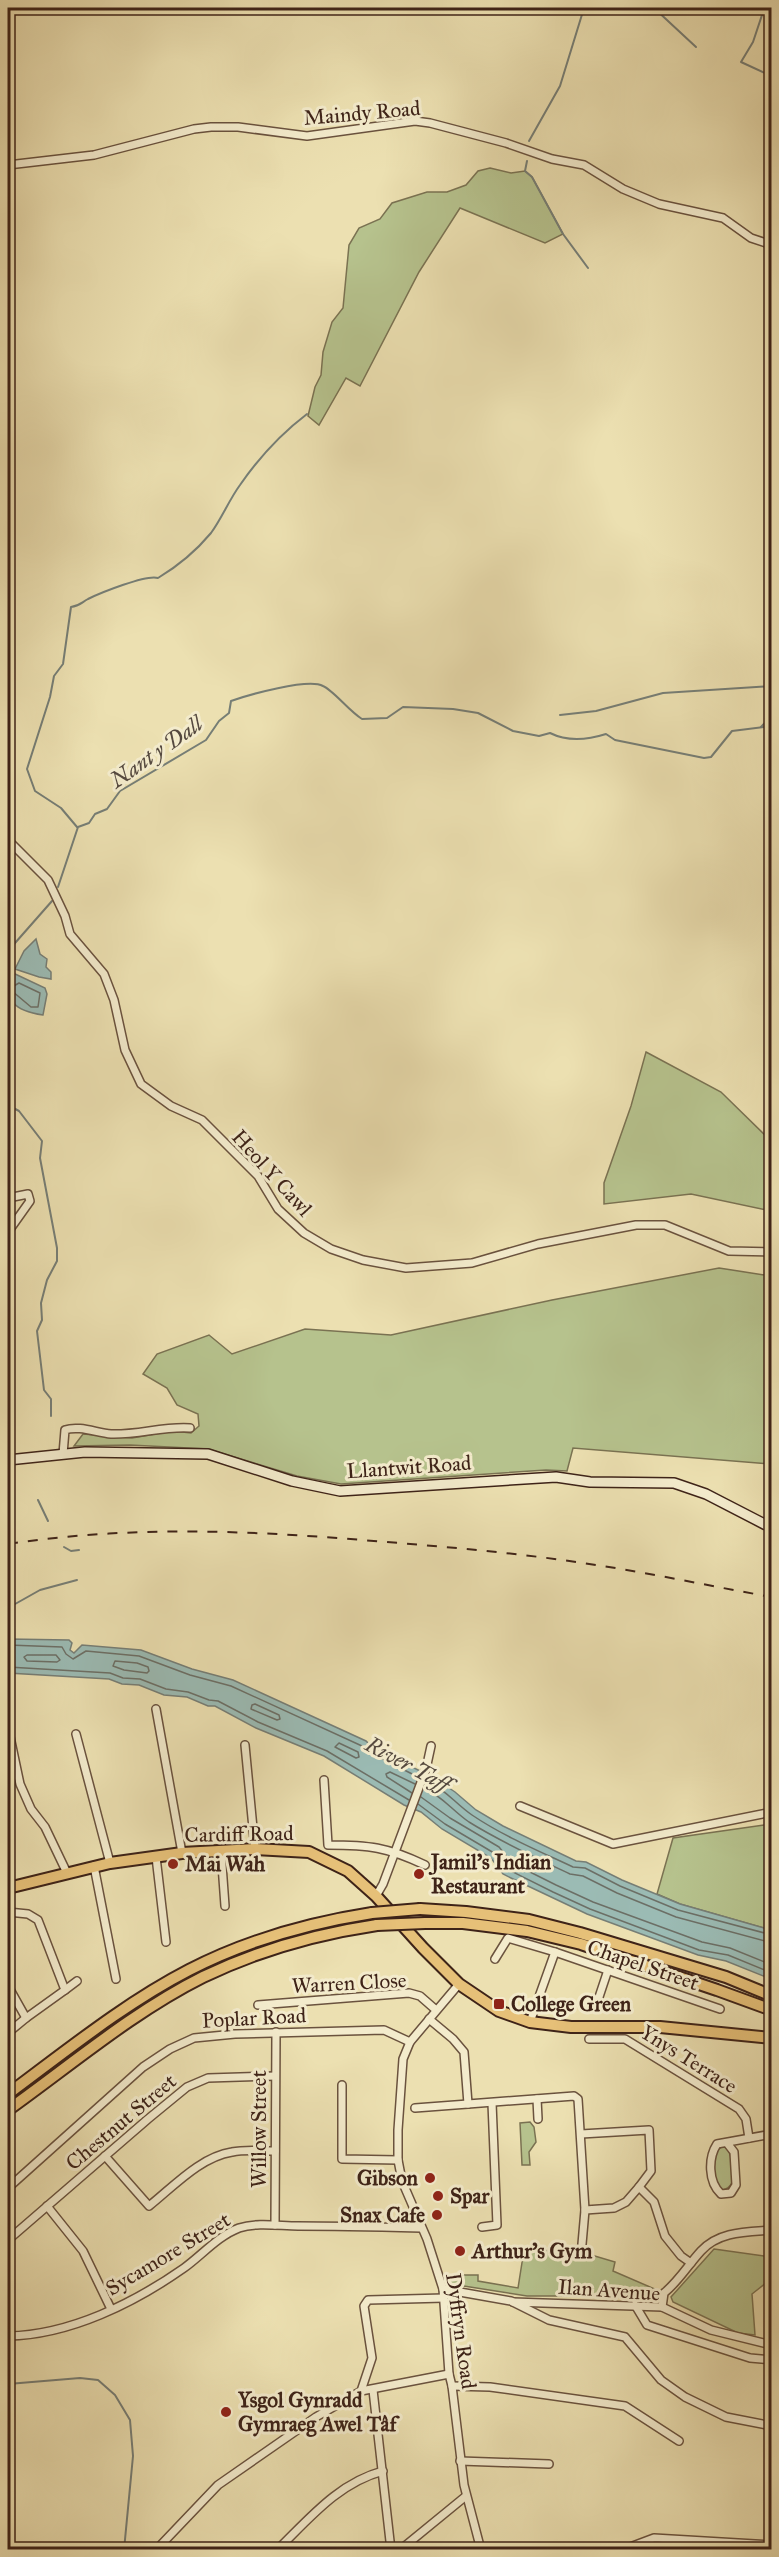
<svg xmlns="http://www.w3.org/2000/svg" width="779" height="2557" font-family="'IM FELL Great Primer',serif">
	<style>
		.green { fill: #b6c28d; stroke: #7a7252; stroke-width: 1.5 }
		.water { fill: #9bbbb4; stroke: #767e76; stroke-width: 1.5 }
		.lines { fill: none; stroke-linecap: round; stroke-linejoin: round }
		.shore { stroke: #6c6f66; stroke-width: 1.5 }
		.stream { stroke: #767e76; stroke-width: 2 }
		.minor-casing { stroke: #6a523e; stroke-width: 10 }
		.secondary-casing { stroke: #3e2318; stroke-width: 12 }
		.primary-casing { stroke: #3e2318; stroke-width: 14 }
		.trunk-casing { stroke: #3e2318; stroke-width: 14 }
		.minor { stroke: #f3ebcc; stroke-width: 7 }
		.secondary { stroke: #f3ebcc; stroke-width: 9 }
		.primary { stroke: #e6c078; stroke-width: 10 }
		.trunk { stroke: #e6c078; stroke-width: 10 }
		.rail { stroke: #3e2318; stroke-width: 2; stroke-dasharray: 10 10; stroke-linecap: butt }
		.trunk-bridge-casing { stroke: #3e2318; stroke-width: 14; stroke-linecap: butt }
		.trunk-bridge { stroke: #e6c078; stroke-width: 10 }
		.poi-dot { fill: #8f2418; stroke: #f3ebcc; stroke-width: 2 }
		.labels { text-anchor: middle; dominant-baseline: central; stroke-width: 6; stroke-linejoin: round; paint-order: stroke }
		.street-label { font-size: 21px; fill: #3e2318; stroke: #f3ebcc }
		.poi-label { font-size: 21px; font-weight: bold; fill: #3e2318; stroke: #f3ebcc; text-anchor: start }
		.water-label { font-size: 22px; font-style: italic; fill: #55493f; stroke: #f3ebcc }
	</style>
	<rect width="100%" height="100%" fill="#ece0b1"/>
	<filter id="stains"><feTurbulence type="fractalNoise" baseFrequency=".00333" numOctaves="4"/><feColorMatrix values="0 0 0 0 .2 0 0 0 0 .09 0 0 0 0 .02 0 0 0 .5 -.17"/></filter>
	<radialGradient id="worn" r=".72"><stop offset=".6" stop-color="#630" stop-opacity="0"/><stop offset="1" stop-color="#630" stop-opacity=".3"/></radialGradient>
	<g class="green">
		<path d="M 490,168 L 511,173 L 525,171 L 532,177 L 563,234 L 545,243 L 460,208 L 419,272 L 360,386 L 346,378 L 319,425 L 308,416 L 315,387 L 321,375 L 323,352 L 332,322 L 343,308 L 349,245 L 359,228 L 380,219 L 392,203 L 427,192 L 447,192 L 466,185 L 478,171 Z"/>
		<path d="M 646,1052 L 721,1092 L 771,1141 L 771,1211 L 691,1194 L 604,1204 L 604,1183 L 631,1106 Z"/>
		<path d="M 719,1268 L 771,1276 L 771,1464 L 573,1448 L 567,1471 L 546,1470 L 341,1484 L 297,1476 L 208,1449 L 130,1445 L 74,1446 L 83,1434 L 132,1438 L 173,1431 L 191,1433 L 199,1426 L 198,1414 L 177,1405 L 167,1388 L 143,1374 L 157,1354 L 209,1335 L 232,1354 L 305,1329 L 391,1335 L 552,1300 Z"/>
		<path d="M 771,1824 L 771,1930 L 680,1904 L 657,1894 L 673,1838 Z"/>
		<path d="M 530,2122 L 534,2127 L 536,2142 L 529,2152 L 530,2165 L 522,2165 L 520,2123 Z"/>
		<path d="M 723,2146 L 728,2149 C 733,2161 740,2190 720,2190 C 710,2180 709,2153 723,2146 Z"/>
		<path d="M 714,2249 L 771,2257 L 771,2279 L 752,2294 L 755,2335 L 738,2333 L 673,2302 L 671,2297 Z"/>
		<path d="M 524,2250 L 578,2251 L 615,2262 L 613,2271 L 657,2290 L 653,2296 L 527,2296 L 451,2284 L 447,2279 L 448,2275 L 478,2275 L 478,2281 L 518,2288 Z"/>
	</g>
	<g class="water">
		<path d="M 36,939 L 40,954 L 47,959 L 46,967 L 51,972 L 51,979 L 39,977 L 15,969 L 24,951 Z"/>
		<path d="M 13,973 L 45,988 L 47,994 L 43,1015 C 15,1011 3,1001 13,973 Z"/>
		<path d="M 8,1639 L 69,1640 L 72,1643 L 70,1650 L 74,1653 L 82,1645 L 141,1650 L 192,1669 L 233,1680 L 366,1741 L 372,1747 L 434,1778 L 455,1792 L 476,1810 L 503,1826 L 576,1861 L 586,1862 L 622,1880 L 680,1904 L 771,1930 L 771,1979 L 726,1961 L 698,1955 L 587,1914 L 511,1878 L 503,1874 L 491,1858 L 442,1829 L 421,1812 L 404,1805 L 324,1756 L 256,1728 L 215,1706 L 208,1706 L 187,1697 L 164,1695 L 139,1685 L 122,1684 L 109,1679 L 8,1673 Z"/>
	</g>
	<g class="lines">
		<g class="shore">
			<path d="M 19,983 L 40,993 L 38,1007 L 31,1007 L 12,991 L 12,987 Z"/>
			<path d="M 8,1645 L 62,1647 L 66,1654 L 73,1659 L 86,1651 L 139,1656 L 190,1675 L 231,1686 L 362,1746 L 369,1752 L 418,1777"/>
			<path d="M 27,1655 L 56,1655 L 60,1660 L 57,1662 L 27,1661 L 24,1657 Z"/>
			<path d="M 115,1661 L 137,1663 L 148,1667 L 149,1671 L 147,1673 L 124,1670 L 113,1666 Z"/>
			<path d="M 8,1667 L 110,1673 L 123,1678 L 140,1679 L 166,1689 L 188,1692 L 209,1700 L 218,1701 L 258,1722 L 327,1751 L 409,1800"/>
			<path d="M 255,1704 L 279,1715 L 280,1719 L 277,1720 L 251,1709 L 252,1705 Z"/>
			<path d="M 339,1743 L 358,1752 L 359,1757 L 356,1758 L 335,1747 Z"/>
			<path d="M 427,1781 C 445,1789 456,1804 472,1815 C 503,1836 539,1851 573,1867 L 585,1868 L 620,1886 L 678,1910 L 772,1935"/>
			<path d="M 424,1788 C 442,1796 453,1811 469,1822 C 501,1842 536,1858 570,1874 L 583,1876 L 617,1893 L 676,1917 L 772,1943"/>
			<path d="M 412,1793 L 387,1777 L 386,1774 L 390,1772 L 415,1784"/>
			<path d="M 421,1797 L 450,1818 L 499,1847 L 512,1863 L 556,1885 L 593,1902 L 702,1942 L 730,1948 L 772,1965"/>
			<path d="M 418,1804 L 445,1824 L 494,1853 L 507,1869 L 553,1892 L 590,1909 L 699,1950 L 728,1955 L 772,1973"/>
		</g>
		<g class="stream">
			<path d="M 654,8 L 696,47"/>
			<path d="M 761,8 L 772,11"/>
			<path d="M 764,9 L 753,42 L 741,62 L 769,75 L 769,80 L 772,80"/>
			<path d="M 529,141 L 560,86 L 584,8"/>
			<path d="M 527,161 L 525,171 L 532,177 L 563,234 L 588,268"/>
			<path d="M 560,715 L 596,711 L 663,693 L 772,686"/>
			<path d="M 761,727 L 772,715"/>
			<path d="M 77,827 L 61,808 L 35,791 L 27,769 L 50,697 L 54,676 L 63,664 L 71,607 C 79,606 81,603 88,599 C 100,593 147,574 158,578 C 178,566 196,551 211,533 C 222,518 229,500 240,485 C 258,459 282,433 307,414"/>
			<path d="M 58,887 L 78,827 L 89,823 L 95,814 L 107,809 L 120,791 L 206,740 L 219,721 L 229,713 L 231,701 C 248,695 308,678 323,686 C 333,690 349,711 362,719 L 387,718 L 403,707 L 453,709 L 478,713 L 513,731 L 539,736 L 550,733 C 568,742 587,740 606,734 L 615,740 L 704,758 L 711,757 L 732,731 L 772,726"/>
			<path d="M 8,951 L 52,901"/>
			<path d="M 8,1105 L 19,1111 L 42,1141 L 40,1158 L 57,1248 L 57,1261 L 47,1280 L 41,1303 L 42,1320 L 37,1331 L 44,1390 L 51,1399 L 51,1416"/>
			<path d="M 38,1500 L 48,1521"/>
			<path d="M 64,1547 L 71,1551 L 79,1550"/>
			<path d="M 8,1608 L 40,1590 L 77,1580"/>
			<path d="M 8,2384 L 80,2378 L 98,2380 L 115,2395 L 130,2420 L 133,2456 L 124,2550"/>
		</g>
		<g class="minor-casing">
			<g id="minor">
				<path d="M 8,165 L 94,155 L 194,129 L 211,127 L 238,127 L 307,136 L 415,121 L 430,123 L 506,143 L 552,159 L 584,165 L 623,189 L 659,204 L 723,218 L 751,238 L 772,245"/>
				<path d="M 8,840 L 48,880 L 65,916 L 70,934 L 104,974 L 114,1000 L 125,1050 L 141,1084 L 171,1106 L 202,1120 L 258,1176 L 278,1209 L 304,1233 L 331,1249 L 363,1260 L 406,1268 L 472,1263 L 538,1244 L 636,1225 L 665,1225 L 729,1251 L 772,1252"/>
				<path d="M 8,1198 L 28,1194 L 30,1201 L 8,1232"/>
				<path d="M 63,1454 L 65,1430 C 79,1425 97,1433 111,1434 C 138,1435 164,1426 190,1428"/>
				<path d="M 156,1709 L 182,1853"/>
				<path d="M 9,1732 L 20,1784 L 31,1809 L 45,1827 L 67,1873"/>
				<path d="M 76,1734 L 110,1863"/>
				<path d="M 245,1745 L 255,1849"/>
				<path d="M 8,1779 L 17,1775"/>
				<path d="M 324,1780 L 328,1845 C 369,1845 387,1847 425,1865"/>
				<path d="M 520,1806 L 613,1844 L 772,1812"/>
				<path d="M 221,1851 L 225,1906"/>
				<path d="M 156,1857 L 166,1942"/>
				<path d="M 94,1866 L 116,1979"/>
				<path d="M 376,1896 L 383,1884 L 426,1769 L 431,1746"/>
				<path d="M 8,1912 L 28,1914 L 38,1920 L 65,1990 L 26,2018 L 8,1986"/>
				<path d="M 495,1959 L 508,1938 L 555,1952 L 720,2009"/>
				<path d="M 459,1984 L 410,2042 L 403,2059 L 398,2130 L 398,2160 L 402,2181 L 427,2239 L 443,2289 L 449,2374 L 452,2386 L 464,2485 L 481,2550"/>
				<path d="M 65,1990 L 77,1981"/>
				<path d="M 258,2005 L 409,1993 L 420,1996 L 436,2010"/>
				<path d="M 596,2006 L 608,1970"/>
				<path d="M 429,2019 L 453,2039 L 464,2052 L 468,2104 L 574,2096 L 578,2099 L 585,2210 L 582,2244"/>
				<path d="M 530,2022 L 555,1952"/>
				<path d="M 9,2032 L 26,2018"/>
				<path d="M 589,2039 L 625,2039 L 739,2109 L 746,2119 L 749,2138"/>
				<path d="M 342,2085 L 342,2159 L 398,2160"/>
				<path d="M 537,2099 L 538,2119"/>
				<path d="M 415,2108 L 468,2104"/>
				<path d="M 581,2134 L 649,2130 L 651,2171 L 639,2187 L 626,2202 L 614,2208 L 585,2210"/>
				<path d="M 727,2143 L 734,2152 L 736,2185 L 731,2193 L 721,2194 C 708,2182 708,2158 717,2144 L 772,2134"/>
				<path d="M 105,2156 L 149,2206 C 173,2187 200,2157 232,2152 C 246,2149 261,2151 275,2151"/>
				<path d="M 639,2187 L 654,2202 L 665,2236 L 681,2256 L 691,2263"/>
				<path d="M 8,2188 L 143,2067 L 170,2049 L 194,2038 L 235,2034 L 384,2030 L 410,2042"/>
				<path d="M 47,2206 L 83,2251 L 111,2309"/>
				<path d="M 275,2225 L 276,2032"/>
				<path d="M 482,2227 L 497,2225 L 492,2103"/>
				<path d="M 8,2240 L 148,2119 L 187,2087 L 208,2078 L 275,2076"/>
				<path d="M 443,2289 L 511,2301 L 549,2320 L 625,2337 L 661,2380 L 685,2397 L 726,2417 L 772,2426"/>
				<path d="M 513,2302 L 662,2307 L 711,2330 L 772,2345"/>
				<path d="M 635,2305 L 647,2325 L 750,2358 L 772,2360"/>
				<path d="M 662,2307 L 664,2293 C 679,2281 688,2265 701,2251 C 719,2231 747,2232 772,2230"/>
				<path d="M 8,2336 C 70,2335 134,2303 184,2268 C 202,2255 218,2236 239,2228 C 257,2222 280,2226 298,2226 C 339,2226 380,2227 421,2228"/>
				<path d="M 452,2386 L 490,2387 L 625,2406 L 679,2441"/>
				<path d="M 373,2390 L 391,2550"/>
				<path d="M 361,2391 L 372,2358 L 364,2306 L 368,2300 L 444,2298"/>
				<path d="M 460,2461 L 549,2464"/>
				<path d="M 156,2550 L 218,2485 L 316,2417 L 361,2391 L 449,2374"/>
				<path d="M 277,2550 C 309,2519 338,2483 383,2471"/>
				<path d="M 400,2550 L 466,2496"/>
				<path d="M 622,2550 L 654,2538 L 772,2545"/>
			</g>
		</g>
		<g class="secondary-casing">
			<path id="secondary" d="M 8,1460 L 85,1452 L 208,1454 L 292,1481 L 340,1491 L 556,1477 L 590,1482 L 674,1483 L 706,1494 L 772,1528"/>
		</g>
		<g class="primary-casing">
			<path id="primary" d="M 8,1888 L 110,1863 L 182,1853 L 255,1849 L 309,1852 L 348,1871 L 376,1896 L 423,1948 L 459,1984 L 499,2011 L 530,2022 L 571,2027 L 660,2027 L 772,2038"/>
		</g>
		<g class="trunk-casing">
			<g id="trunk">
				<path d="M 420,1909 L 466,1912 L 529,1920 L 580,1933 L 726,1977 L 772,1996"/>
				<path d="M 425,1923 L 463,1923 L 527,1931 L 581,1944 L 717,1990 L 772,2010"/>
				<path d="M 8,2094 C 66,2051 125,2003 189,1970 C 247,1940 308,1923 372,1913"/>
				<path d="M 8,2110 C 71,2065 133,2012 203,1977 C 259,1950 316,1934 377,1925"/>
			</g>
		</g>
		<use href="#minor" class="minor"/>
		<use href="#secondary" class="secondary"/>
		<use href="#primary" class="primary"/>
		<use href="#trunk" class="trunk"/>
		<path class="rail" d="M 8,1544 C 125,1526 243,1530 362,1540 C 436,1546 510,1552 583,1563 C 646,1572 709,1586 772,1597"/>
		<g class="trunk-bridge-casing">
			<g id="trunk-bridge">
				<path d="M 372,1913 L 420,1909"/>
				<path d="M 377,1925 L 425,1923"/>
			</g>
		</g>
		<use href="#trunk-bridge" class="trunk-bridge"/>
	</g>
	<g class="poi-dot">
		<circle cx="173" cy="1864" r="6"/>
		<circle cx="419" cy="1874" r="6"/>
		<rect x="493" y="1998" width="12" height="12" rx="3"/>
		<circle cx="430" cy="2178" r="6"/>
		<circle cx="438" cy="2196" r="6"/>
		<circle cx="437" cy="2215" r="6"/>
		<circle cx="460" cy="2251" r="6"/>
		<circle cx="226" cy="2412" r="6"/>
	</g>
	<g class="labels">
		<g class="street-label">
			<text transform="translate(362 113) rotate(-5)">Maindy Road</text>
			<text transform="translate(272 1173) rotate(48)">Heol Y Cawl</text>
			<text transform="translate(409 1467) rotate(-4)">Llantwit Road</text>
			<text transform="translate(239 1834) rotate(-1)">Cardiff Road</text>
			<text transform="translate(643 1965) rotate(19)">Chapel Street</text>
			<text transform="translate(349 1983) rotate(-3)">Warren Close</text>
			<text transform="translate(254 2018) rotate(-3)">Poplar Road</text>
			<text transform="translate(689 2059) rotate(32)">Ynys Terrace</text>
			<text transform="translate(121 2122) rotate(-40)">Chestnut Street</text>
			<text transform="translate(259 2129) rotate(-90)">Willow Street</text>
			<text transform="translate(168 2254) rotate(-31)">Sycamore Street</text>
			<text transform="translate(609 2290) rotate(4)">Ilan Avenue</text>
			<text transform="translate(461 2331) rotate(82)">Dyffryn Road</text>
		</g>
		<g class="poi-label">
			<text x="431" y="1862">Jamil's Indian<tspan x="431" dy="24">Restaurant</tspan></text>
			<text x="185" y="1864">Mai Wah</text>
			<text x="511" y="2004">College Green</text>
			<text x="418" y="2178" text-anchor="end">Gibson</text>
			<text x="450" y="2196">Spar</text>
			<text x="425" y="2215" text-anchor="end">Snax Cafe</text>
			<text x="472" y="2251">Arthur's Gym</text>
			<text x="238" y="2400">Ysgol Gynradd<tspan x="238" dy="24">Gymraeg Awel Tâf</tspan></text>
		</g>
		<g class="water-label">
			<text transform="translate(156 752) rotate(-35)">Nant y Dall</text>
			<text transform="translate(408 1764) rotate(28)">River Taff</text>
		</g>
	</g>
	<rect width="779" height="2557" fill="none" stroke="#ece0b1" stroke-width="30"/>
	<rect x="9" y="9" width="761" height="2539" fill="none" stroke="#3e2318" stroke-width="3"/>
	<rect x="15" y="15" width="749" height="2527" fill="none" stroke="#3e2318" stroke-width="1.5"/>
	<rect width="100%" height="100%" filter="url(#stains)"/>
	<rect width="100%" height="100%" fill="url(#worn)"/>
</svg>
